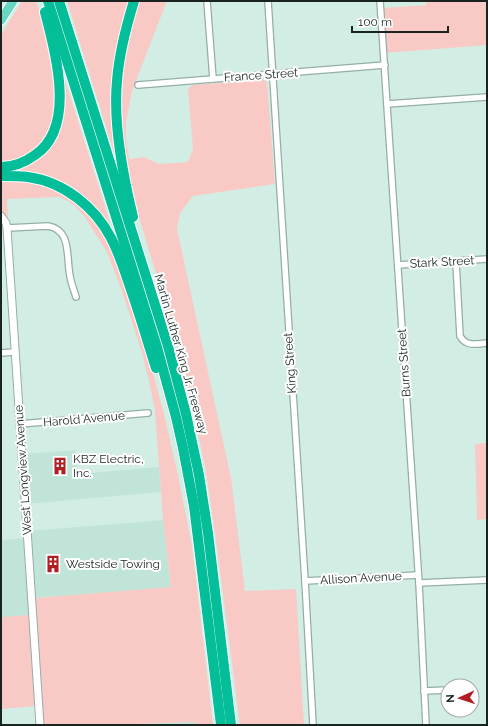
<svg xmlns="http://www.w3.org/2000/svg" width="488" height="726" font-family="Raleway,sans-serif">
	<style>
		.built { fill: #c0e5d8 }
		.green { fill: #f9cac5 }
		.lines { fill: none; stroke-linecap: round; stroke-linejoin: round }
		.minor-casing { stroke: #94aea5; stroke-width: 8 }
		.tertiary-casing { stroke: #94aea5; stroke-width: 9 }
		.primary-casing { stroke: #fff; stroke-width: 11 }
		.motorway-casing { stroke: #fff; stroke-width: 12 }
		.minor { stroke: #fff; stroke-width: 5.5 }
		.tertiary { stroke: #fff; stroke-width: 7 }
		.primary { stroke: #68d7c2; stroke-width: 9 }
		.motorway { stroke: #04bd99; stroke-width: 10 }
		.labels { text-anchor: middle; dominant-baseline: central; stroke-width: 4; stroke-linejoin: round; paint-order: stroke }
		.street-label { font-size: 12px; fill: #192420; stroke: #fff }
		.poi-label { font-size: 12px; fill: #192420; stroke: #fff; text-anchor: start }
	</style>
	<rect width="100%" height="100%" fill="#d2eee4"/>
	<g class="built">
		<path d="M 76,450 L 78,474 L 159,467 L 161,492 L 26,504 L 23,454 Z"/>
		<path d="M 163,520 L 171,588 L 29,598 L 30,615 L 1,617 L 1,540 L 28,538 L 28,531 Z"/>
		<path d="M 195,722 L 195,725 L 108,725 Z"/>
	</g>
	<g class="green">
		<path d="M 22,1 L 36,1 L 42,18 L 47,46 L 56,94 L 52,130 L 37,149 L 20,160 L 1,163 L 1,35 Z"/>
		<path d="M 67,1 L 131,1 L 122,28 L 116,159 Z"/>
		<path d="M 139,1 L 167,1 L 132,91 L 126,122 L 126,140 L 129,158 L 131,159 L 144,157 L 159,164 L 188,162 L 193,149 L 188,89 L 192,85 L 264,80 L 267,82 L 275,184 L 193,196 L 180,213 L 177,229 L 231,478 L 245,591 L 296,589 L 304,725 L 240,725 L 216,540 L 205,466 L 180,352 L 140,221 L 131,181 L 121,127 L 120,83 L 126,47 Z"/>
		<path d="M 426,1 L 487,1 L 487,45 L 385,53 L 384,8 L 426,5 Z"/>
		<path d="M 63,74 L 112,229 L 110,230 L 89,202 L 10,172 L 10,171 C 16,169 23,168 28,165 C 52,153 63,130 64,104 C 64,94 63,84 63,74 Z"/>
		<path d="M 1,179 L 21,180 L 52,187 L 77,202 L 99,226 L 111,247 L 116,261 L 153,373 L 164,414 L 178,475 L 192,546 L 213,725 L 195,725 L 195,722 L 108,725 L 43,725 L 35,598 L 171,587 L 163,520 L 155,411 L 150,386 L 143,356 L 121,288 L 107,252 L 84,216 L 76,207 L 68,201 L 59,197 L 7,199 L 8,221 L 1,209 Z"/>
		<path d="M 487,443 L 487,519 L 477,520 L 475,444 Z"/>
		<path d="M 30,615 L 36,706 L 1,709 L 1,617 Z"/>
	</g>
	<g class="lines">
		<g class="minor-casing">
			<g id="minor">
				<path d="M 207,1 L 213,79"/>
				<path d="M 268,1 L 305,581 L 313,725"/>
				<path d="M 380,1 L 419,583 L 426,725"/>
				<path d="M 138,85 L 385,65"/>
				<path d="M 387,104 L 487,97"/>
				<path d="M 7,228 L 48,226 C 72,230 66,257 70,276 C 71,283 74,290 76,297"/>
				<path d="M 456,262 L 460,336 C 466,347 476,344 487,343"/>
				<path d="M 398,265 L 487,259"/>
				<path d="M 1,353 L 15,352"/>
				<path d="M 20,424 L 148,413"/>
				<path d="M 305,581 L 418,575"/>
				<path d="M 419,583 L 487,580"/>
				<path d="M 424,691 L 448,690"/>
			</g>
		</g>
		<g class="tertiary-casing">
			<path id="tertiary" d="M 1,216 L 6,223 L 7,228 L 40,725"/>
		</g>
		<g class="primary-casing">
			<path id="primary" d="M 1,20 L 13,1"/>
		</g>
		<g class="motorway-casing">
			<g id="motorway">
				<path d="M 48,1 L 157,347 L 176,417 L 183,448 L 194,506 L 221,725"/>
				<path d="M 59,1 L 168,346 L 186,414 L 199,475 L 208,533 L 231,725"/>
				<path d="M 1,167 C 14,167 24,163 35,155 C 77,127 55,52 45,12"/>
				<path d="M 1,176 C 10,176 19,176 28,177 C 64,182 95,207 111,238 C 119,253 124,269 129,284 C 139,312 147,340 156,368"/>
				<path d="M 133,217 C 123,176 113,123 117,81 C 119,54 126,27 134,1"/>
			</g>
		</g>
		<use href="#minor" class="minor"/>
		<use href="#tertiary" class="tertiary"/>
		<use href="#primary" class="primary"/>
		<use href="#motorway" class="motorway"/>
	</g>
	<defs>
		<g id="building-bare" transform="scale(1.38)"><path d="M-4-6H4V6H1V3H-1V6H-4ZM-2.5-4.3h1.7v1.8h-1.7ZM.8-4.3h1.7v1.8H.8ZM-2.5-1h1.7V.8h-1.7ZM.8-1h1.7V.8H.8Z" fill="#b11f25" stroke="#fff" stroke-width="2.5" paint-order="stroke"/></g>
	</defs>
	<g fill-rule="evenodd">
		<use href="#building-bare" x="60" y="466"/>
		<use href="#building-bare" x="53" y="564"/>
	</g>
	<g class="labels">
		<g class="street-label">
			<text transform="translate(261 75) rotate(-4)">France Street</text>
			<text transform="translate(442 262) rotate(-3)">Stark Street</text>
			<text transform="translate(181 354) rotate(74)">Martin Luther King Jr. Freeway</text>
			<text transform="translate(290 363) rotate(-94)">King Street</text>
			<text transform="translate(404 363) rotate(-94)">Burns Street</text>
			<text transform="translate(84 419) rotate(-5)">Harold Avenue</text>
			<text transform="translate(23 470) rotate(-94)">West Longview Avenue</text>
			<text transform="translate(361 578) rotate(-3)">Allison Avenue</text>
		</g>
		<g class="poi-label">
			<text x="73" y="459">KBZ Electric,<tspan x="73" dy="14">Inc.</tspan></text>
			<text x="66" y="564">Westside Towing</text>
		</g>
	</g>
	<rect width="488" height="726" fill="none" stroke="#192420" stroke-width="4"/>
	<g transform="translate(460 698) rotate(267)"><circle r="19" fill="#ffffff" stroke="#a3a7a6"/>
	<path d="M0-3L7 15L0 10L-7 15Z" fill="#b11f25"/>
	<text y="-6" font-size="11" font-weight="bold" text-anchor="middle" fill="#192420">N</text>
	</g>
	<path d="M352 26v6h96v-6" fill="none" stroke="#192420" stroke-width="2"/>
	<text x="358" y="26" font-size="12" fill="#192420" stroke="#ffffff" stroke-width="3" paint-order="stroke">100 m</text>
</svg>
